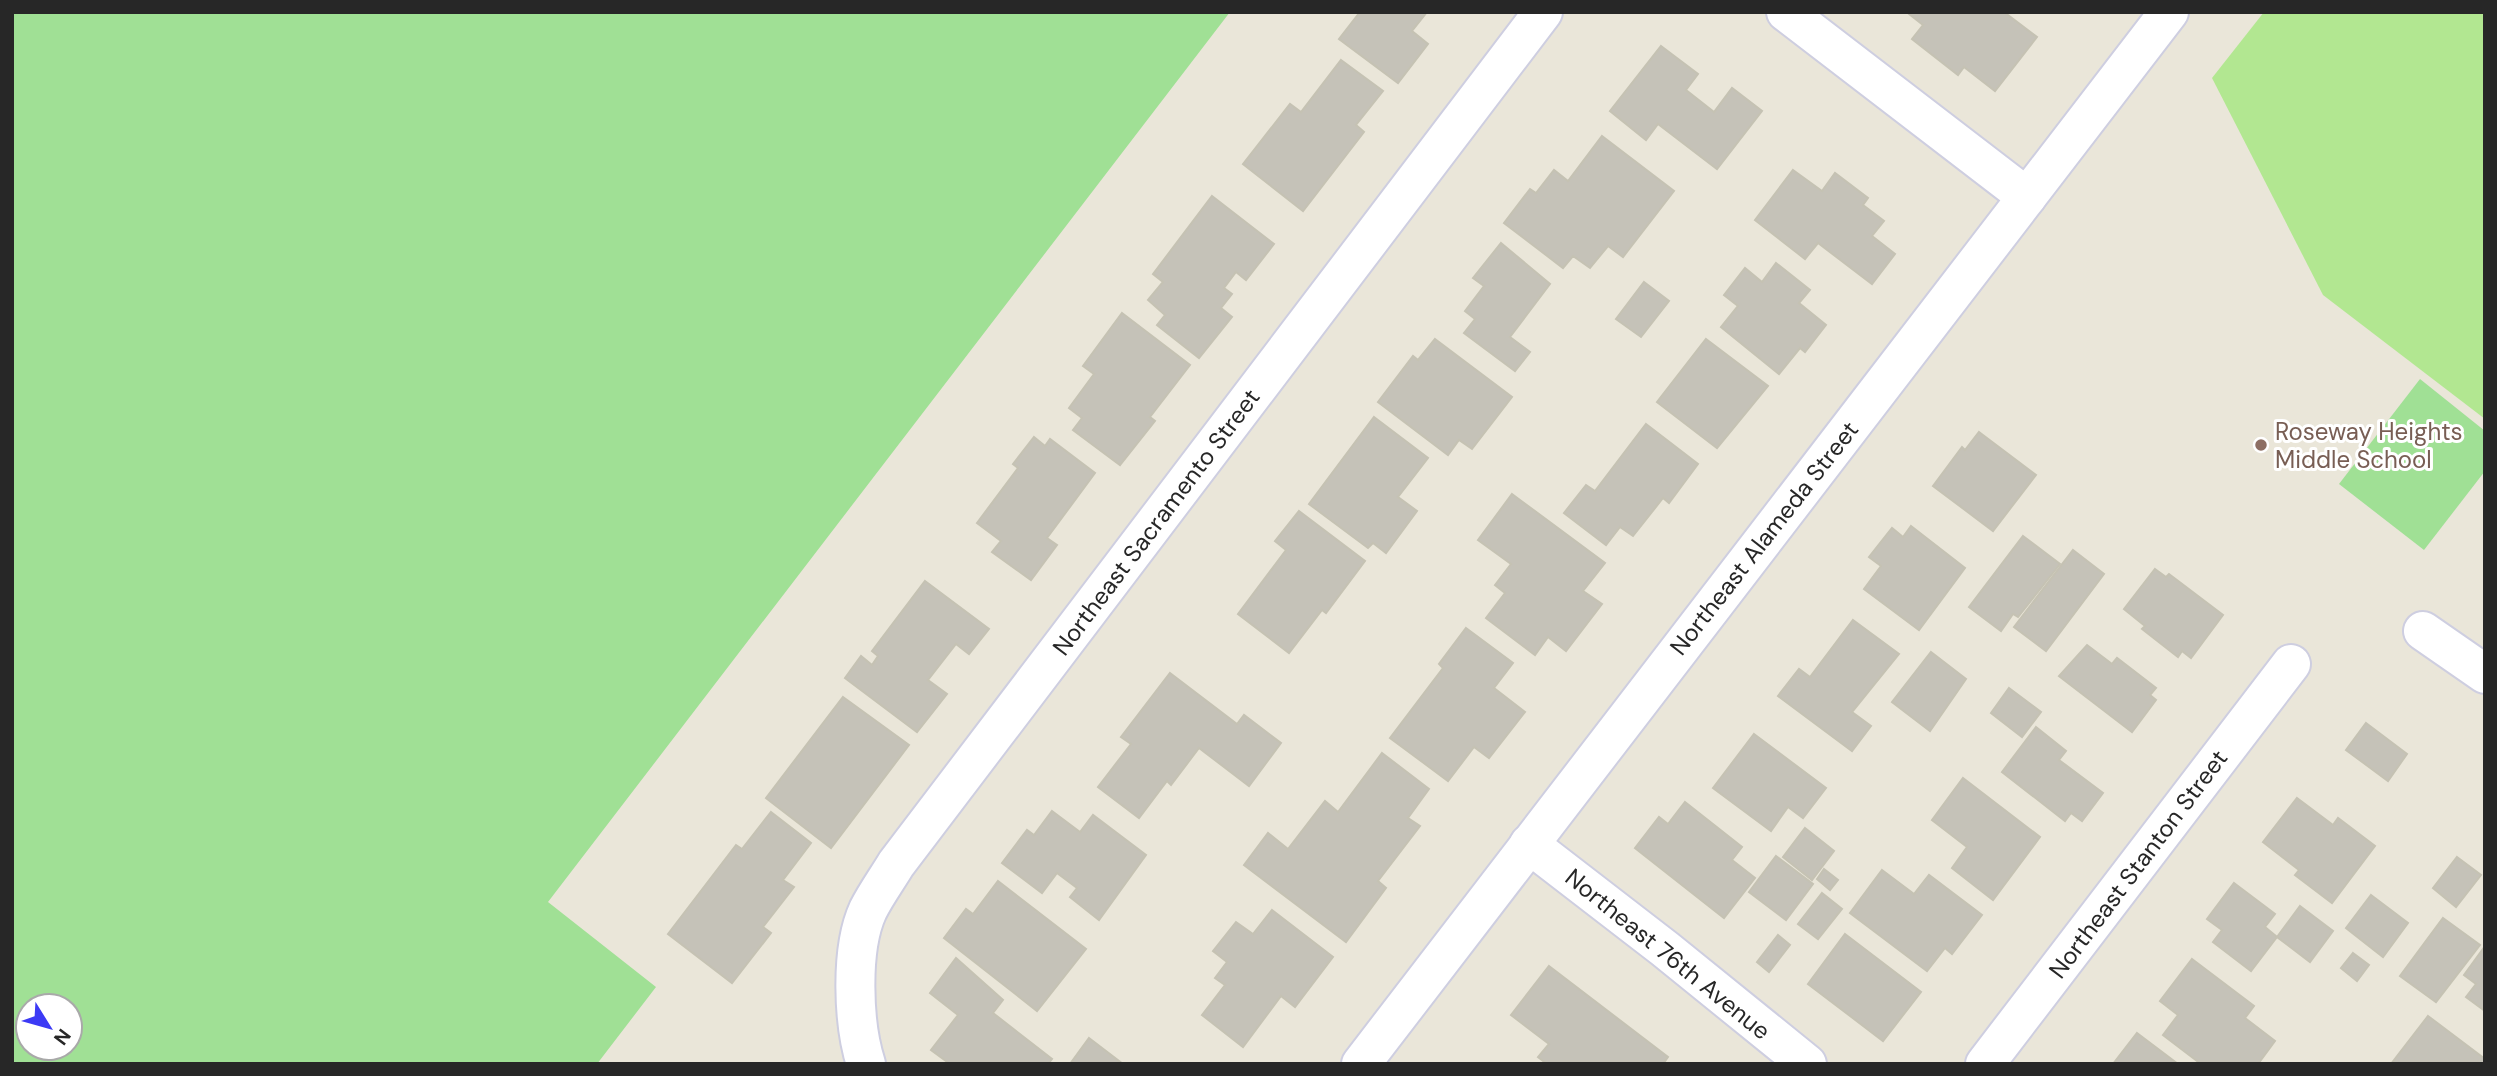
<svg xmlns="http://www.w3.org/2000/svg" width="2497" height="1076" font-family="'DM Sans',sans-serif">
	<style>
		.green { fill: #a0e095; fill-rule: evenodd }
		.pitch { fill: #b2e791 }
		.building { fill: #c5c2b8; stroke: #c5c2b3; stroke-width: 2 }
		.lines { fill: none; stroke-linecap: round; stroke-linejoin: round }
		.minor-casing { stroke: #cecee0; stroke-width: 42 }
		.minor { stroke: #fff; stroke-width: 38 }
		.education-dot { fill: #8d6e63; stroke: #fff; stroke-width: 2.5 }
		.labels { text-anchor: middle; dominant-baseline: central; stroke-width: 6; stroke-linejoin: round; paint-order: stroke }
		.education-label { font-size: 24px; fill: #785e54; stroke: #fff; text-anchor: start }
		.street-label { font-size: 24px; fill: #272727; stroke: #fff }
	</style>
	<rect width="100%" height="100%" fill="#eae6d9"/>
	<g class="green">
		<path d="M 12,12 L 1230,12 L 548,902 L 656,987 L 597,1064 L 12,1064 ZM 28,1006 L 70,1006 L 70,1048 L 28,1048 Z"/>
		<path d="M 2420,379 L 2485,431 L 2485,471 L 2424,550 L 2339,484 Z"/>
	</g>
	<path class="pitch" d="M 2264,12 L 2485,12 L 2485,419 L 2323,295 L 2212,78 Z"/>
	<g class="building">
		<path d="M 1360,12 L 1427,12 L 1412,31 L 1428,44 L 1398,83 L 1339,39 Z"/>
		<path d="M 1910,12 L 2004,12 L 2037,37 L 1995,91 L 1964,67 L 1958,75 L 1912,39 L 1923,25 L 1909,14 Z"/>
		<path d="M 1661,46 L 1698,74 L 1686,90 L 1714,112 L 1732,88 L 1762,111 L 1717,169 L 1658,124 L 1646,140 L 1610,111 Z"/>
		<path d="M 1341,60 L 1383,91 L 1356,125 L 1364,132 L 1303,211 L 1243,164 L 1290,104 L 1301,112 Z"/>
		<path d="M 1602,136 L 1674,191 L 1623,257 L 1608,246 L 1590,268 L 1573,256 L 1563,268 L 1504,223 L 1530,189 L 1536,193 L 1554,170 L 1568,181 Z"/>
		<path d="M 1793,170 L 1822,191 L 1835,173 L 1868,198 L 1863,205 L 1884,221 L 1872,236 L 1895,254 L 1872,284 L 1818,243 L 1805,259 L 1755,220 Z"/>
		<path d="M 1212,196 L 1274,244 L 1246,280 L 1236,272 L 1224,288 L 1232,294 L 1221,308 L 1232,317 L 1199,358 L 1157,325 L 1165,315 L 1148,300 L 1163,282 L 1153,274 Z"/>
		<path d="M 1501,243 L 1550,284 L 1510,337 L 1530,352 L 1515,371 L 1464,333 L 1475,319 L 1465,311 L 1484,286 L 1473,278 Z"/>
		<path d="M 1776,263 L 1810,290 L 1799,303 L 1826,325 L 1805,352 L 1800,348 L 1779,374 L 1721,327 L 1738,306 L 1724,295 L 1745,268 L 1762,282 Z"/>
		<path d="M 1644,282 L 1669,301 L 1641,337 L 1616,319 Z"/>
		<path d="M 1122,313 L 1190,365 L 1150,417 L 1155,421 L 1120,465 L 1073,430 L 1082,418 L 1069,408 L 1094,374 L 1083,366 Z"/>
		<path d="M 1435,339 L 1512,397 L 1472,449 L 1459,440 L 1448,455 L 1378,402 L 1413,356 L 1418,360 Z"/>
		<path d="M 1706,339 L 1768,386 L 1717,448 L 1657,402 Z"/>
		<path d="M 1374,417 L 1428,458 L 1398,497 L 1417,511 L 1386,553 L 1373,543 L 1368,548 L 1309,504 Z"/>
		<path d="M 1646,424 L 1698,464 L 1669,503 L 1663,498 L 1633,536 L 1620,527 L 1606,545 L 1564,513 L 1586,485 L 1595,491 Z"/>
		<path d="M 1979,432 L 2036,475 L 1993,531 L 1933,486 L 1962,447 L 1965,450 Z"/>
		<path d="M 1034,437 L 1045,446 L 1050,439 L 1095,473 L 1047,538 L 1057,545 L 1031,580 L 992,552 L 1001,541 L 977,523 L 1018,468 L 1013,464 Z"/>
		<path d="M 1512,494 L 1605,563 L 1583,591 L 1602,604 L 1566,651 L 1548,637 L 1535,655 L 1486,618 L 1505,593 L 1495,585 L 1511,564 L 1478,540 Z"/>
		<path d="M 1299,511 L 1365,561 L 1326,613 L 1322,610 L 1289,653 L 1238,614 L 1286,550 L 1275,541 Z"/>
		<path d="M 1911,526 L 1965,568 L 1919,630 L 1864,589 L 1881,566 L 1869,557 L 1892,528 L 1903,537 Z"/>
		<path d="M 2023,536 L 2060,564 L 2018,617 L 2013,614 L 2001,631 L 1969,607 Z"/>
		<path d="M 2073,550 L 2104,574 L 2046,651 L 2014,627 Z"/>
		<path d="M 2155,569 L 2166,577 L 2169,574 L 2223,615 L 2191,658 L 2182,651 L 2178,657 L 2142,629 L 2145,626 L 2124,609 Z"/>
		<path d="M 925,581 L 989,629 L 969,654 L 956,644 L 928,680 L 947,694 L 917,732 L 845,678 L 861,656 L 872,665 L 878,656 L 872,651 Z"/>
		<path d="M 1853,620 L 1899,654 L 1852,712 L 1871,726 L 1852,751 L 1778,696 L 1799,669 L 1810,677 Z"/>
		<path d="M 1466,628 L 1513,663 L 1494,688 L 1525,712 L 1489,758 L 1474,747 L 1448,781 L 1390,738 L 1443,668 L 1439,664 Z"/>
		<path d="M 2087,645 L 2112,664 L 2117,658 L 2156,688 L 2150,695 L 2156,700 L 2132,732 L 2059,676 Z"/>
		<path d="M 1931,652 L 1966,679 L 1930,731 L 1892,702 Z"/>
		<path d="M 1170,673 L 1237,724 L 1244,715 L 1281,743 L 1249,786 L 1199,748 L 1171,785 L 1167,781 L 1139,818 L 1098,787 L 1131,744 L 1121,737 Z"/>
		<path d="M 2009,688 L 2041,712 L 2022,737 L 1991,713 Z"/>
		<path d="M 843,697 L 909,745 L 831,848 L 766,798 Z"/>
		<path d="M 2366,723 L 2407,754 L 2388,781 L 2346,750 Z"/>
		<path d="M 2036,727 L 2066,751 L 2059,760 L 2103,793 L 2082,821 L 2071,813 L 2065,821 L 2002,772 Z"/>
		<path d="M 1754,734 L 1826,788 L 1803,818 L 1788,807 L 1771,831 L 1713,788 Z"/>
		<path d="M 1382,753 L 1429,789 L 1408,818 L 1420,826 L 1378,881 L 1386,888 L 1346,942 L 1244,865 L 1268,833 L 1288,849 L 1325,801 L 1338,812 Z"/>
		<path d="M 1963,778 L 2040,837 L 1993,900 L 1952,868 L 1967,847 L 1932,820 Z"/>
		<path d="M 2297,798 L 2333,825 L 2338,818 L 2375,846 L 2332,903 L 2295,875 L 2299,870 L 2263,842 Z"/>
		<path d="M 1685,802 L 1742,847 L 1732,860 L 1755,878 L 1724,918 L 1635,848 L 1659,817 L 1668,824 Z"/>
		<path d="M 1052,811 L 1080,832 L 1093,815 L 1146,855 L 1099,920 L 1070,897 L 1077,888 L 1057,873 L 1042,893 L 1002,863 L 1027,830 L 1034,835 Z"/>
		<path d="M 771,812 L 811,843 L 783,880 L 794,887 L 763,927 L 771,933 L 732,983 L 668,934 L 736,845 L 742,849 Z"/>
		<path d="M 1805,828 L 1834,851 L 1812,880 L 1783,857 Z"/>
		<path d="M 1776,856 L 1813,884 L 1786,920 L 1749,892 Z"/>
		<path d="M 2457,857 L 2481,875 L 2456,907 L 2433,888 Z"/>
		<path d="M 1824,869 L 1838,880 L 1830,890 L 1817,879 Z"/>
		<path d="M 1882,870 L 1914,894 L 1929,875 L 1982,915 L 1952,954 L 1945,948 L 1927,971 L 1850,913 Z"/>
		<path d="M 998,881 L 1086,949 L 1037,1011 L 944,938 L 966,909 L 973,914 Z"/>
		<path d="M 2234,883 L 2275,914 L 2265,927 L 2277,937 L 2251,971 L 2213,942 L 2222,930 L 2207,919 Z"/>
		<path d="M 1822,893 L 1842,909 L 1818,939 L 1798,924 Z"/>
		<path d="M 2371,895 L 2408,923 L 2383,957 L 2346,928 Z"/>
		<path d="M 2300,906 L 2333,931 L 2310,962 L 2277,937 Z"/>
		<path d="M 1272,910 L 1333,957 L 1295,1007 L 1281,996 L 1243,1047 L 1202,1015 L 1225,985 L 1215,978 L 1227,962 L 1213,951 L 1236,922 L 1253,934 Z"/>
		<path d="M 2443,918 L 2480,945 L 2436,1002 L 2400,976 Z"/>
		<path d="M 1845,934 L 1921,992 L 1883,1041 L 1808,984 Z"/>
		<path d="M 1778,935 L 1790,945 L 1769,972 L 1757,962 Z"/>
		<path d="M 2485,946 L 2485,1011 L 2466,997 L 2476,984 L 2464,975 Z"/>
		<path d="M 2353,953 L 2369,965 L 2357,981 L 2341,968 Z"/>
		<path d="M 956,958 L 1003,1000 L 993,1013 L 1052,1059 L 1048,1064 L 950,1064 L 931,1050 L 958,1015 L 930,993 Z"/>
		<path d="M 2192,959 L 2254,1006 L 2245,1018 L 2275,1041 L 2258,1064 L 2201,1064 L 2163,1035 L 2178,1015 L 2160,1001 Z"/>
		<path d="M 1549,966 L 1668,1057 L 1663,1064 L 1547,1064 L 1538,1057 L 1549,1044 L 1511,1015 Z"/>
		<path d="M 2428,1016 L 2485,1059 L 2485,1064 L 2391,1064 Z"/>
		<path d="M 2137,1033 L 2178,1064 L 2113,1064 Z"/>
		<path d="M 1089,1038 L 1123,1064 L 1070,1064 Z"/>
	</g>
	<g class="lines">
		<g class="minor-casing">
			<g id="minor">
				<path d="M 1786,12 L 2027,197"/>
				<path d="M 2423,631 L 2485,674"/>
				<path d="M 1529,844 L 1665,949 L 1807,1064"/>
				<path d="M 866,1064 C 853,1024 850,949 868,910 C 876,894 887,879 896,864 L 1543,12"/>
				<path d="M 1361,1064 L 2169,12"/>
				<path d="M 1985,1064 L 2291,664"/>
			</g>
		</g>
		<use href="#minor" class="minor"/>
	</g>
	<circle class="education-dot" cx="2261" cy="445" r="7"/>
	<g class="labels">
		<g class="education-label">
			<text x="2275" y="431">Roseway Heights<tspan x="2275" dy="28">Middle School</tspan></text>
		</g>
		<g class="street-label">
			<text transform="translate(1156 522) rotate(-53)">Northeast Sacramento Street</text>
			<text transform="translate(1764 538) rotate(-52)">Northeast Alameda Street</text>
			<text transform="translate(2138 864) rotate(-53)">Northeast Stanton Street</text>
			<text transform="translate(1668 954) rotate(39)">Northeast 76th Avenue</text>
		</g>
	</g>
	<rect width="2497" height="1076" fill="none" stroke="#272727" stroke-width="28"/>
	<g transform="translate(49 1027) rotate(127)"><circle r="33" fill="#ffffff" stroke="#a9a9a9" stroke-width="2"/>
	<path d="M0-5L12 26L0 18L-12 26Z" fill="#3c3af5"/>
	<text y="-10" font-size="19" font-weight="bold" text-anchor="middle" fill="#272727">N</text>
	</g>
</svg>
